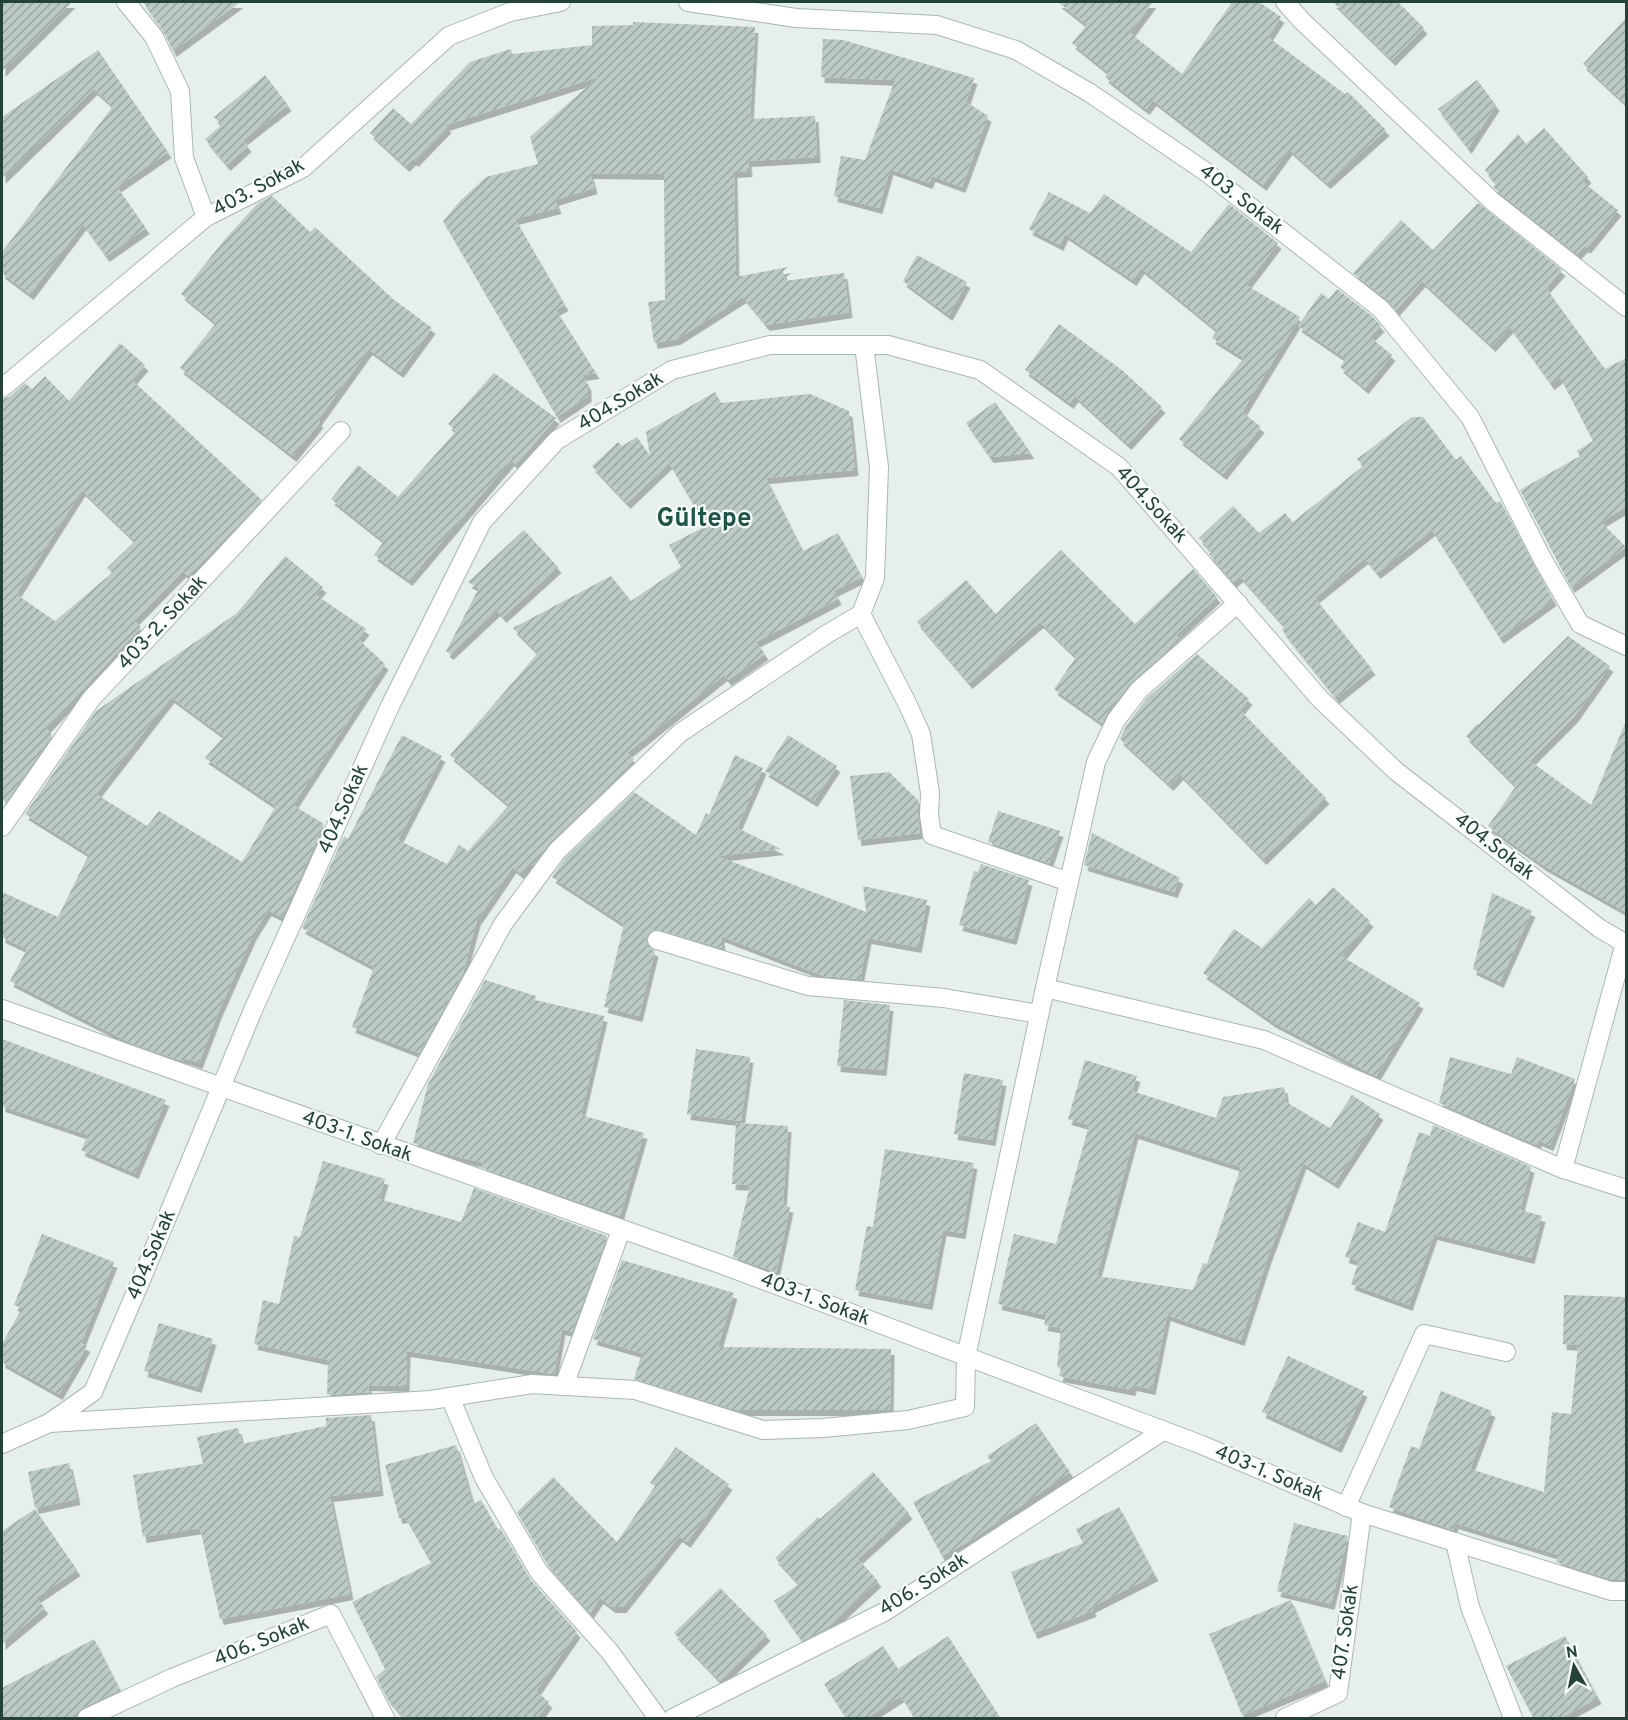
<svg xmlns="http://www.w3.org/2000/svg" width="1628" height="1720" font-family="Overpass,sans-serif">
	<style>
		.building { fill: url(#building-hatch); fill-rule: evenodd; filter: url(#shadow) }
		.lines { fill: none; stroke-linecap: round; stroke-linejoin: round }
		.service-casing { stroke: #a8b8b2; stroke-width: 20 }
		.minor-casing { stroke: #a8b8b2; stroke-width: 20 }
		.tertiary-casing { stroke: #a8b8b2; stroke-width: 20 }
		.service { stroke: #fff; stroke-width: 18 }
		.minor { stroke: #fff; stroke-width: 18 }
		.tertiary { stroke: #fff; stroke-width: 18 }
		.labels { text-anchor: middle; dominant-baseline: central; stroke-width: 4.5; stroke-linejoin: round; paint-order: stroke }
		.street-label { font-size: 20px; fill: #24423a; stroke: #f7fbf9 }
		.district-label { font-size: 26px; font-weight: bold; fill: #1f5548; stroke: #f7fbf9 }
	</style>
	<defs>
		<pattern id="building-hatch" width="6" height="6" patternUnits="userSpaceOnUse" patternTransform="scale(1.5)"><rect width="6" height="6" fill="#bbcac4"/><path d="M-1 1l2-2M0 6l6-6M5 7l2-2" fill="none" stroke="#98a6a0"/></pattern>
		<filter id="shadow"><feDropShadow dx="3.5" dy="6" stdDeviation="0" flood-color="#0004"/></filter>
	</defs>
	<rect width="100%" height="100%" fill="#e6efeb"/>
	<g class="building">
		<path d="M 2,2 L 72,2 L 2,71 Z"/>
		<path d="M 143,2 L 240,2 L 173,51 L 164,32 Z"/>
		<path d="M 1058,2 L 1153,2 L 1130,33 L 1182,74 L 1232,2 L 1259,2 L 1281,17 L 1268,37 L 1345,94 L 1348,92 L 1386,130 L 1327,183 L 1289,149 L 1263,185 L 1153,100 L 1146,109 L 1105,77 L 1108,72 L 1072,43 L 1087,25 Z"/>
		<path d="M 1333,2 L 1398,2 L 1424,28 L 1392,60 Z"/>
		<path d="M 1626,18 L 1626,104 L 1583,64 Z"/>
		<path d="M 633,22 L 755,27 L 750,119 L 815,116 L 817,157 L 748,161 L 749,171 L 734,172 L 736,277 L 788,267 L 783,271 L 785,281 L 844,273 L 849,312 L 766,325 L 743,297 L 677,339 L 654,343 L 648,302 L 665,300 L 664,174 L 590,173 L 594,188 L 555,200 L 558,208 L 515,219 L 565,305 L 556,310 L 596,373 L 582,375 L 588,385 L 588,396 L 557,417 L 443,221 L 460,201 L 486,177 L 538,164 L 530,137 L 598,77 L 446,125 L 448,127 L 415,161 L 413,159 L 406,166 L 370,133 L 393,108 L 411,124 L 470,62 L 511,49 L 512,54 L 592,45 L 592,26 L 633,25 Z"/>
		<path d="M 823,39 L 843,40 L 974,78 L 966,102 L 988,116 L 962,187 L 932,176 L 929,183 L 890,169 L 879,208 L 834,196 L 841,156 L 865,160 L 895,80 L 821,77 Z"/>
		<path d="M 98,50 L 168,152 L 117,187 L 146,228 L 106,256 L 83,224 L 30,294 L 2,273 L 2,252 L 113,106 L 94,89 L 2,178 L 2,117 Z"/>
		<path d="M 265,75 L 288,105 L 243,140 L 248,146 L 227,165 L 205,139 L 222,125 L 214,117 Z"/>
		<path d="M 1477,80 L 1496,105 L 1468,148 L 1438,109 Z"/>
		<path d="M 1544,128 L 1588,177 L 1583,182 L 1618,210 L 1587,248 L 1585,246 L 1577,254 L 1499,192 L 1493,187 L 1496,184 L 1485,170 L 1518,134 L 1526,144 Z"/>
		<path d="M 1049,192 L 1090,213 L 1104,194 L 1191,252 L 1229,204 L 1278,243 L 1246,285 L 1300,317 L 1242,412 L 1261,427 L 1223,474 L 1179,439 L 1244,358 L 1212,338 L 1217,330 L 1141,268 L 1133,280 L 1065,234 L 1060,245 L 1029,229 Z"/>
		<path d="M 272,196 L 310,232 L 315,227 L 393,299 L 432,328 L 400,372 L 369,349 L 318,420 L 320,422 L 293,456 L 180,368 L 216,323 L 181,294 L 226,238 L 258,203 Z"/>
		<path d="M 1478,203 L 1562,270 L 1546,288 L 1605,369 L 1626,358 L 1626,507 L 1601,522 L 1626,547 L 1571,587 L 1520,490 L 1580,456 L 1577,451 L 1593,441 L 1560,377 L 1551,384 L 1510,327 L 1492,346 L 1422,281 L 1396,310 L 1388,300 L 1353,273 L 1401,220 L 1433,250 Z"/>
		<path d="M 917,255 L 967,282 L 949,315 L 903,281 Z"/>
		<path d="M 1337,289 L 1373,317 L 1381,326 L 1370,337 L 1392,355 L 1365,388 L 1340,367 L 1346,359 L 1298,326 L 1321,293 L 1329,299 Z"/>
		<path d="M 1059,324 L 1122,370 L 1162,407 L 1128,444 L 1075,396 L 1070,403 L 1025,370 Z"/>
		<path d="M 120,343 L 145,365 L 132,380 L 262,500 L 188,576 L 183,571 L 134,621 L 141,627 L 46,728 L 52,735 L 6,802 L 2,799 L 2,399 L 9,397 L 25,383 L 32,389 L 45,376 L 69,401 ZM 82,490 L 135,541 L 107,568 L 112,573 L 55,621 L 16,594 Z"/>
		<path d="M 494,373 L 556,418 L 516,465 L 511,460 L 409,580 L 374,555 L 384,541 L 331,499 L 358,465 L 398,497 L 456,431 L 448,424 Z"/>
		<path d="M 715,392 L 721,403 L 810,394 L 849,411 L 855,470 L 766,478 L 803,551 L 838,533 L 862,577 L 834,591 L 838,599 L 756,642 L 765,654 L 728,680 L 724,675 L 627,753 L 634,759 L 624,771 L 549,843 L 533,865 L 530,863 L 520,873 L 513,867 L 477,920 L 463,973 L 419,1053 L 352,1027 L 374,967 L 302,928 L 344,836 L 348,839 L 402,735 L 442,756 L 398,840 L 447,864 L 459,845 L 468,851 L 509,805 L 450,755 L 538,653 L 513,628 L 611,576 L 631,601 L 681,567 L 669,545 L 706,526 L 669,463 L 627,503 L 592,466 L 618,442 L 622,446 L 637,437 L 650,456 L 646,432 Z"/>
		<path d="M 995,402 L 1031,453 L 990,457 L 966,423 Z"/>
		<path d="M 1412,417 L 1423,417 L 1456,460 L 1461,456 L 1496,503 L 1500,501 L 1553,600 L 1500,638 L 1432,530 L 1377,573 L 1365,558 L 1315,598 L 1372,669 L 1336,698 L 1282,630 L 1285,627 L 1240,576 L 1233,582 L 1209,554 L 1212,552 L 1199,538 L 1233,506 L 1259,533 L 1285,513 L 1293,522 L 1363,466 L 1357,459 Z"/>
		<path d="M 524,530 L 558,567 L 503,617 L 497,610 L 450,654 L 446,651 L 479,588 L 468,582 Z"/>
		<path d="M 1061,550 L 1135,624 L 1193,569 L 1217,597 L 1176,635 L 1180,639 L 1130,683 L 1107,713 L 1102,723 L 1054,689 L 1076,657 L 1040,622 L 969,683 L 917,622 L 966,580 L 996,614 Z"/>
		<path d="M 285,556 L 323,587 L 316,595 L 366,629 L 358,639 L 385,664 L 293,805 L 324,824 L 282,917 L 268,910 L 253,934 L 218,1013 L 199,1063 L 184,1058 L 183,1061 L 133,1044 L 10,981 L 27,949 L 2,937 L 2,892 L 58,917 L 89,854 L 25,814 L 96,711 L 237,613 ZM 171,697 L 224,736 L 205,758 L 276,806 L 242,862 L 159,811 L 147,826 L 96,794 Z"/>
		<path d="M 1568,636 L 1610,666 L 1574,717 L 1530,761 L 1591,805 L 1626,721 L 1626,912 L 1543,865 L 1488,826 L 1516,786 L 1466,736 L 1477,724 L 1478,725 Z"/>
		<path d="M 1197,654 L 1249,699 L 1240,710 L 1326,798 L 1263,859 L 1180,774 L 1170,785 L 1120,739 L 1126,726 L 1147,698 Z"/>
		<path d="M 788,735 L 837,766 L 814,801 L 765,771 Z"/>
		<path d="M 735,755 L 763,768 L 737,828 L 781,849 L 717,856 L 866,912 L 863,886 L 927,900 L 918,947 L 868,938 L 860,979 L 824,976 L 721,936 L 722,948 L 655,929 L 649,932 L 646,937 L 648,947 L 655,951 L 639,1016 L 604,1007 L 624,924 L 552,877 L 565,858 L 634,792 L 696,835 L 706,813 L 709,815 Z"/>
		<path d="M 889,772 L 918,800 L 918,816 L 920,833 L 858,840 L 850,776 Z"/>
		<path d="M 998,811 L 1060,831 L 1049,863 L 988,842 Z"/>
		<path d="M 1092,833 L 1180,878 L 1174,892 L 1084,865 Z"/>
		<path d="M 981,864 L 1029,880 L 1013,939 L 959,925 L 974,871 L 978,872 Z"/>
		<path d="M 1333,887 L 1370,921 L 1341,956 L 1420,1003 L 1376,1076 L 1273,1022 L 1203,973 L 1234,929 L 1262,948 L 1309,898 L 1316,905 Z"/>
		<path d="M 1492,893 L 1532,911 L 1500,982 L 1473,969 Z"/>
		<path d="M 485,980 L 536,996 L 535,1000 L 604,1016 L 581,1115 L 644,1133 L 620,1216 L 482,1168 L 484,1163 L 435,1151 L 413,1143 L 428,1084 Z"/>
		<path d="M 844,1000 L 890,1005 L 883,1070 L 837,1066 Z"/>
		<path d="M 2,1039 L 166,1100 L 135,1173 L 81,1150 L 88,1135 L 2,1106 Z"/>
		<path d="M 696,1049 L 750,1057 L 741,1121 L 687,1114 Z"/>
		<path d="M 1450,1057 L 1511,1074 L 1517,1057 L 1575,1079 L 1550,1145 L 1538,1140 L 1537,1145 L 1439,1103 Z"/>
		<path d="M 1085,1060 L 1137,1076 L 1132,1091 L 1216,1118 L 1223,1097 L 1284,1087 L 1286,1102 L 1330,1128 L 1352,1095 L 1380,1114 L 1335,1183 L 1303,1163 L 1268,1257 L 1241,1340 L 1167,1315 L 1152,1389 L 1133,1385 L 1132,1390 L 1059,1376 L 1061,1368 L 1057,1367 L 1061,1328 L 1044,1325 L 1046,1315 L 998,1304 L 1014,1234 L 1056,1244 L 1089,1125 L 1068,1119 ZM 1135,1133 L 1241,1167 L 1207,1264 L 1203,1263 L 1193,1290 L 1097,1276 Z"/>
		<path d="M 964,1073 L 1003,1080 L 992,1140 L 954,1134 Z"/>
		<path d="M 736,1123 L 788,1126 L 783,1205 L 790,1207 L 776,1272 L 733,1257 L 750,1185 L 732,1184 Z"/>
		<path d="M 1433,1125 L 1531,1167 L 1520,1210 L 1542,1216 L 1531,1258 L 1434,1234 L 1409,1305 L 1351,1284 L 1359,1261 L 1345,1257 L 1358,1222 L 1385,1232 L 1419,1132 L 1430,1136 Z"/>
		<path d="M 885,1149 L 974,1163 L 962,1233 L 943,1230 L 929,1304 L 855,1290 L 867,1226 L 873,1227 Z"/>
		<path d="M 323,1161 L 385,1179 L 379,1199 L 461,1222 L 474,1188 L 607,1236 L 572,1332 L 562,1329 L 554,1374 L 407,1351 L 406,1386 L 368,1385 L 369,1392 L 327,1395 L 328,1360 L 254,1344 L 263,1300 L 279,1304 L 294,1236 L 300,1237 Z"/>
		<path d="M 42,1234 L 114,1262 L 81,1343 L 87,1346 L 59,1394 L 2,1362 L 2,1344 L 22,1308 L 14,1305 Z"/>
		<path d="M 622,1260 L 734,1293 L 718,1347 L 891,1349 L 890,1410 L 736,1410 L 634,1379 L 642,1353 L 593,1339 Z"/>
		<path d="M 1564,1295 L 1626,1297 L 1626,1580 L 1614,1580 L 1556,1562 L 1559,1555 L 1455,1523 L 1453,1530 L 1389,1507 L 1411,1446 L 1419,1449 L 1441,1391 L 1492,1411 L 1470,1469 L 1544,1492 L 1552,1412 L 1571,1414 L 1578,1345 L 1563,1344 Z"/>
		<path d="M 159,1323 L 213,1339 L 198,1387 L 144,1371 Z"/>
		<path d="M 1288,1356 L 1364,1391 L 1338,1447 L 1262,1412 Z"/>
		<path d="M 371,1415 L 380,1490 L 330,1496 L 350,1594 L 220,1619 L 200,1528 L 143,1537 L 133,1475 L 203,1464 L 197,1437 L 238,1428 L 242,1444 L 326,1426 L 326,1418 Z"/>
		<path d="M 1036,1423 L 1070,1472 L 968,1542 L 942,1556 L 913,1502 L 991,1461 L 987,1456 Z"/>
		<path d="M 456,1445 L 473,1505 L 481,1500 L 498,1530 L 500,1528 L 530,1579 L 577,1632 L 536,1691 L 549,1702 L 536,1719 L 405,1719 L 387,1698 L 376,1677 L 385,1669 L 352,1602 L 431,1563 L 405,1517 L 399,1518 L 385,1465 Z"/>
		<path d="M 676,1447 L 729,1484 L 687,1542 L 679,1536 L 623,1607 L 612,1607 L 600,1598 L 590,1613 L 548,1565 L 517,1512 L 553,1477 L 617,1542 L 655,1486 L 650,1483 Z"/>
		<path d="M 69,1463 L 77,1499 L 35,1508 L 28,1472 Z"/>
		<path d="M 873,1472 L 909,1513 L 858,1559 L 878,1581 L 828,1627 L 802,1641 L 774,1601 L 799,1584 L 775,1558 L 818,1517 L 820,1519 Z"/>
		<path d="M 1119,1507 L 1155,1575 L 1092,1607 L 1093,1611 L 1034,1633 L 1011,1572 L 1083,1543 L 1076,1529 Z"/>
		<path d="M 35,1509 L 77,1570 L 36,1598 L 45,1608 L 2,1644 L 2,1531 Z"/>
		<path d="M 1294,1523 L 1348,1536 L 1331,1604 L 1277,1591 Z"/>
		<path d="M 720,1588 L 767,1635 L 720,1681 L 674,1633 Z"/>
		<path d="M 1291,1600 L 1325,1681 L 1242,1715 L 1209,1634 Z"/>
		<path d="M 948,1636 L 1001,1719 L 915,1719 L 901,1696 L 865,1719 L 847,1719 L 824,1684 L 883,1646 L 898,1669 Z"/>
		<path d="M 1565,1636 L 1598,1698 L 1559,1719 L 1534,1719 L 1506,1666 Z"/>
		<path d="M 94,1639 L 120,1690 L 82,1708 L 77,1712 L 76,1719 L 2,1719 L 2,1688 Z"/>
	</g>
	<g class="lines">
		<g class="service-casing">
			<path id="service" d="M 1346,1507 L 1424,1334 L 1506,1352"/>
		</g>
		<g class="minor-casing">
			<g id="minor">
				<path d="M 126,2 L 154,37 L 180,91 L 184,158 L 206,217"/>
				<path d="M 688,2 L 796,18 L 937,25 L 1016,50 L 1090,93 L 1206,172 L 1381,309 L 1470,417 L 1543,560 L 1580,624 L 1626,646"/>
				<path d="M 2,388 L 206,217 L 303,168 L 449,36 L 510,12 L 561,2"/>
				<path d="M 861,614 L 907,703 L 921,734 L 930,793 L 929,815 L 932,835 L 1069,882"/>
				<path d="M 2,827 L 91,699 L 341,431"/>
				<path d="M 657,940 L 808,986 L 944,998 L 1039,1014"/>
				<path d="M 1045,988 L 1264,1040 L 1563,1169 L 1626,1189"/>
				<path d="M 2,1009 L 723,1265 L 1202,1445 L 1362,1513 L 1611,1591 L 1626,1591"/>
				<path d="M 381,1145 L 503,924 L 557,851 L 680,733 L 827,634 L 861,614 L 875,578 L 879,467 L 864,345"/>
				<path d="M 1563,1169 L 1625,943"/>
				<path d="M 564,1386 L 621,1230"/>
				<path d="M 450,1397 L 484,1478 L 539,1572 L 610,1652 L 658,1718"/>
				<path d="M 49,1423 L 431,1400 L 532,1384 L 635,1390 L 763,1430 L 823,1428 L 908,1420 L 965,1407 L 966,1357 L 1045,988 L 1096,762 L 1116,720 L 1139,690 L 1238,603"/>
				<path d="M 1455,1542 L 1470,1607 L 1513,1718"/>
				<path d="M 87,1718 L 172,1678 L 331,1614 L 385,1718"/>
				<path d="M 673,1718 L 884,1612 L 1163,1431"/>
				<path d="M 1285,1718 L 1338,1693 L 1362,1513"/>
			</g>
		</g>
		<g class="tertiary-casing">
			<g id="tertiary">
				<path d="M 1285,2 L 1301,20 L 1492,201 L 1626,307"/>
				<path d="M 2,1444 L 49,1423 L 93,1392 L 144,1273 L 253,1010 L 390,706 L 482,522 L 557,440 L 672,370 L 770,345 L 888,345 L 980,370 L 1119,467 L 1320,699 L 1397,772 L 1599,928 L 1626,944"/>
			</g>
		</g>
		<use href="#service" class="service"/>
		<use href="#minor" class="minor"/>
		<use href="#tertiary" class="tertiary"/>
	</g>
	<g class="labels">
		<g class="street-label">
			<text transform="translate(259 188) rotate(-28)">403. Sokak</text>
			<text transform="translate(1241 200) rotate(38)">403. Sokak</text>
			<text transform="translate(621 402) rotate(-31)">404.Sokak</text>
			<text transform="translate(1151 505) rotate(48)">404.Sokak</text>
			<text transform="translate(163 623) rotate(-47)">403-2. Sokak</text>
			<text transform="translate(344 809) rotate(-66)">404.Sokak</text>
			<text transform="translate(1494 847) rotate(38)">404.Sokak</text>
			<text transform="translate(357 1137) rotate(20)">403-1. Sokak</text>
			<text transform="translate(152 1255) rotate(-67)">404.Sokak</text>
			<text transform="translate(815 1300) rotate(21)">403-1. Sokak</text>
			<text transform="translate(1269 1474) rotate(23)">403-1. Sokak</text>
			<text transform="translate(924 1585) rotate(-32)">406. Sokak</text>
			<text transform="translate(1346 1632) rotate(-82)">407. Sokak</text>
			<text transform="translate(262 1642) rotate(-22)">406. Sokak</text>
		</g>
		<g class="district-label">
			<text x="704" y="519">Gültepe</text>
		</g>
	</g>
	<rect width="1628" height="1720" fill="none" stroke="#24423a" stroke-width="6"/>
	<g transform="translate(1574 1666) rotate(351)" stroke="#f7fbf9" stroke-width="4.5" paint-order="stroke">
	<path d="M0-4.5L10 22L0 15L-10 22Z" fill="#24423a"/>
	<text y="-9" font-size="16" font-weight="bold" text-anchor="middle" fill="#24423a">N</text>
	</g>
</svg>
